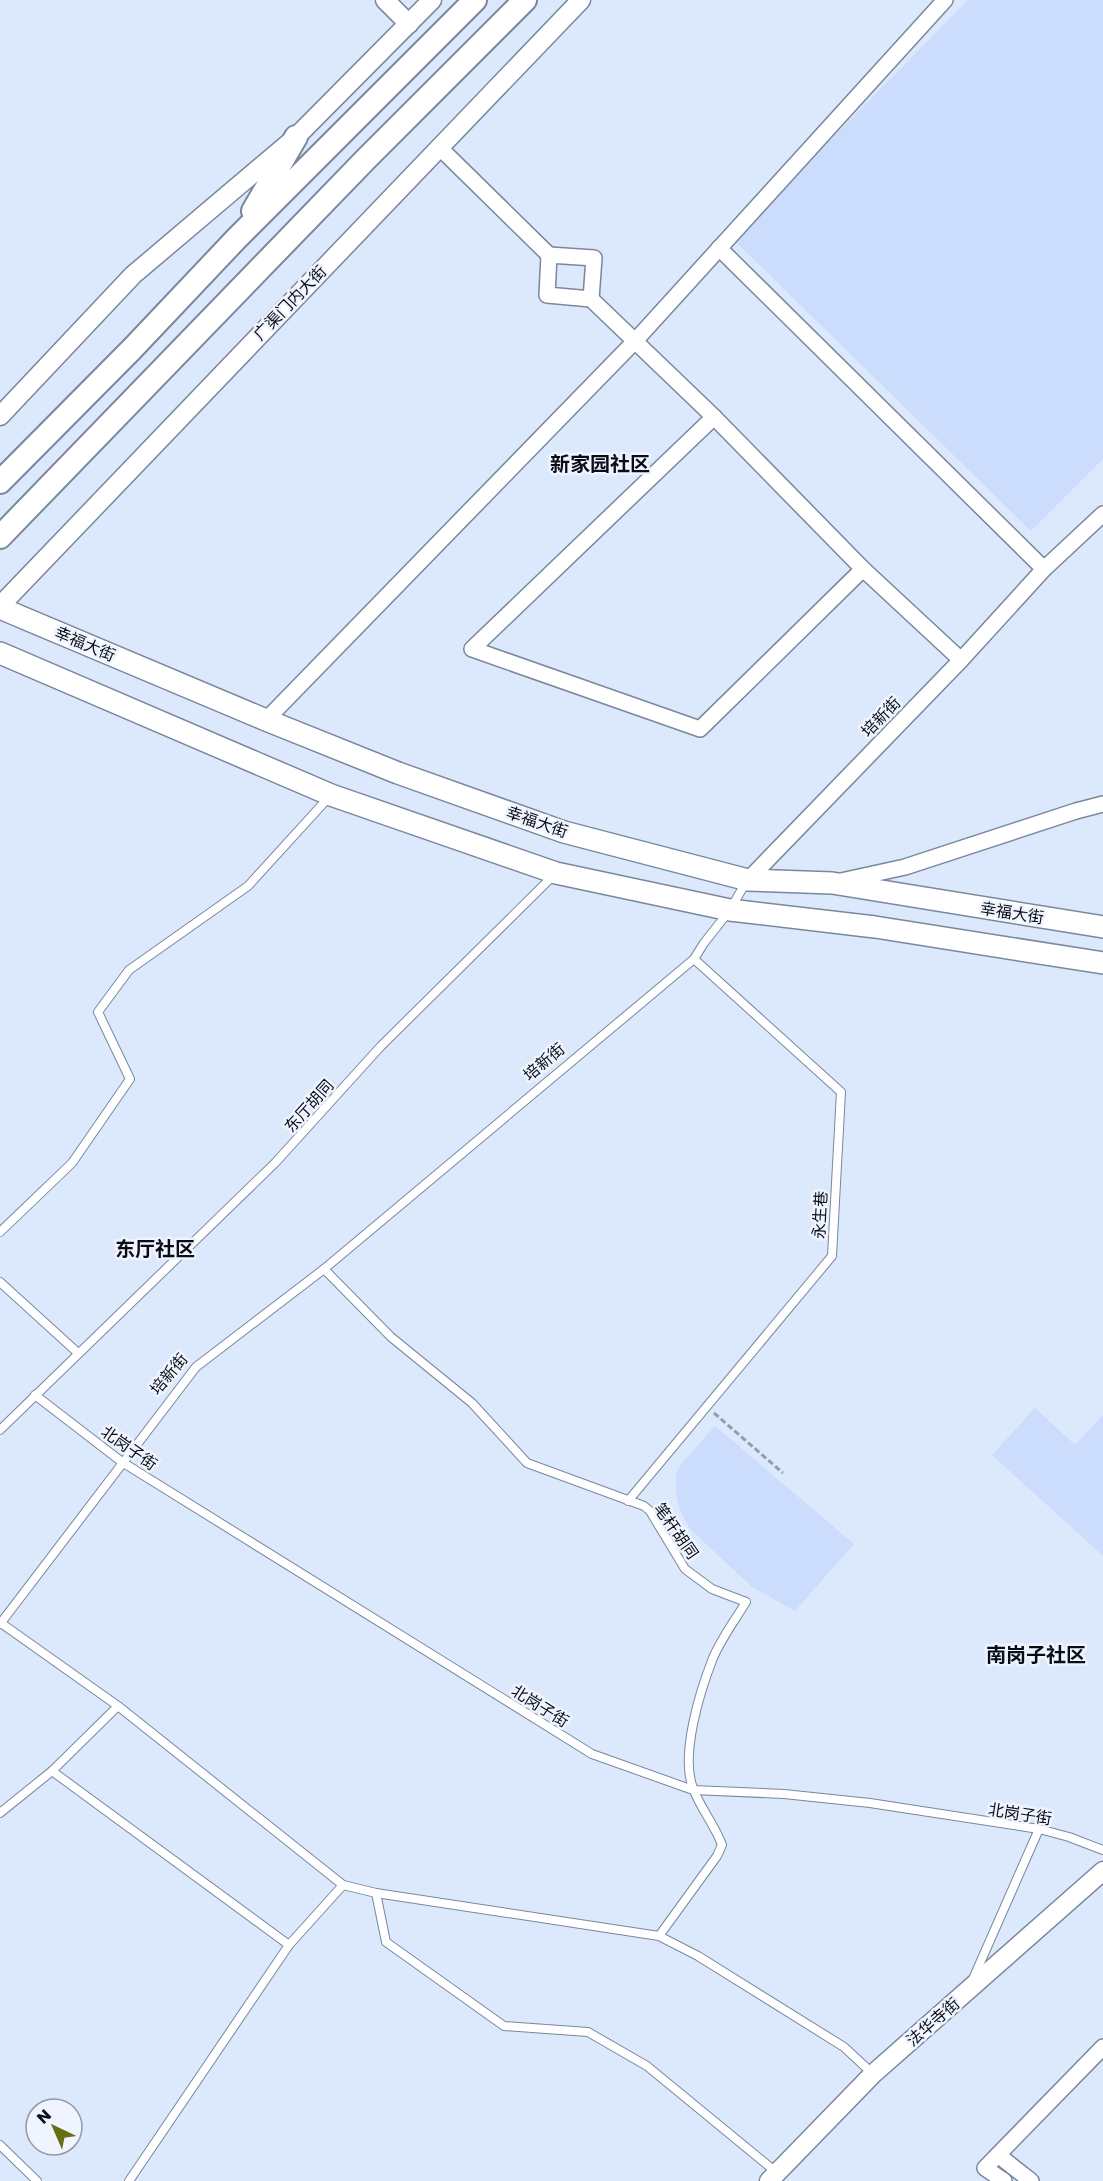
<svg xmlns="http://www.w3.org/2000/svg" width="1103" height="2181" font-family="Poppins,'Noto Sans SC',sans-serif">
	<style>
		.built { fill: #cbdcfc }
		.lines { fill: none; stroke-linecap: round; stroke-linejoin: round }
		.service-casing { stroke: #7a879d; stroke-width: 10 }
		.minor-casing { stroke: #7a879d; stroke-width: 18 }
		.tertiary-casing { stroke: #7a879d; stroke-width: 21 }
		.secondary-casing { stroke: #7a879d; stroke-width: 24 }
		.primary-casing { stroke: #7a879d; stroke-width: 26 }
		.path { stroke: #939dad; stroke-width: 3; stroke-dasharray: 6 3; stroke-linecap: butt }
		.service { stroke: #fff; stroke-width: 8 }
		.minor { stroke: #fff; stroke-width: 15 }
		.tertiary { stroke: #fff; stroke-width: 18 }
		.secondary { stroke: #fff; stroke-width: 21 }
		.primary { stroke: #fff; stroke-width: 22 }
		.labels { text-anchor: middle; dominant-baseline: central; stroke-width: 5; stroke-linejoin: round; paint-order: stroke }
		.street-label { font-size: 16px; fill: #090e16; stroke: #eff4ff }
		.quarter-label { font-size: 20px; font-weight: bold; fill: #090e16; stroke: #eff4ff }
	</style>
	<rect width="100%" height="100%" fill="#dce8fc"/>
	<g class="built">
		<path d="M 968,0 L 1103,0 L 1103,459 L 1031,531 L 733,239 Z"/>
		<path d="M 1035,1408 L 1075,1445 L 1103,1415 L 1103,1556 L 992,1455 Z"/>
		<path d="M 715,1426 L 854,1544 L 795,1611 L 751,1586 L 690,1529 L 680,1510 L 676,1494 L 676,1474 L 682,1463 Z"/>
	</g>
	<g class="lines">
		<g class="service-casing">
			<g id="service">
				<path d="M 0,1232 L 72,1163 L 130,1079 L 98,1012 L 129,970 L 248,886 L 330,796"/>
				<path d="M 324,1269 L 391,1337 L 472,1403 L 527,1463 L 644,1506 L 650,1511 L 685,1569 L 712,1589 L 746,1602 C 735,1620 721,1639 713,1658 C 700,1691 680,1755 693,1788 C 700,1808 715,1825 722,1845 L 717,1856 L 659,1936"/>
				<path d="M 0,1282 L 78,1353"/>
				<path d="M 35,1395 L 122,1462 L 592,1754 L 693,1790 L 784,1794 L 870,1803 L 1039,1829 L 1069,1837 L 1103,1850"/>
				<path d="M 0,1430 L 275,1163 L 381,1046 L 553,876"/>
				<path d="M 628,1501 L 832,1256 L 841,1092 L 694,959"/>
				<path d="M 1,1623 L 118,1706 L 343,1885 L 376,1893 L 659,1936 L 698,1956 L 844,2047 L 873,2074"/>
				<path d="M 0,1624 L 196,1367 L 324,1269 L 694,959 L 704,943 L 730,910 L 746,882"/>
				<path d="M 52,1771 L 289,1945 L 343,1885"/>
				<path d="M 0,1813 L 52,1771 L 118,1706"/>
				<path d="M 376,1893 L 386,1942 L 504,2026 L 588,2032 L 647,2066 L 776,2172"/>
				<path d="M 973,1979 L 1039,1829"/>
				<path d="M 0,2145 L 37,2181"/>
				<path d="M 129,2181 L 289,1945"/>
			</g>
		</g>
		<g class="minor-casing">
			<g id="minor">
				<path d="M 439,147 L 549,255"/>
				<path d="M 719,248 L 1044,569"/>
				<path d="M 549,255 L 594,258 L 591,299 L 547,295 Z"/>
				<path d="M 591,299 L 714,417 L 863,569 L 961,660"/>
				<path d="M 714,417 L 472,649 L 700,729 L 863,569"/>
				<path d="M 266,720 L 635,341 L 945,0"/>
				<path d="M 748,880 L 961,660 L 1044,569 L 1103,514"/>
				<path d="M 841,881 L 905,867 L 1076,811 L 1103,804"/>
				<path d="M 998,2155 L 1031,2181"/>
				<path d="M 1004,2181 L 985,2168 L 1103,2047"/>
			</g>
		</g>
		<g class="tertiary-casing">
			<g id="tertiary">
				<path d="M 385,0 L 409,24"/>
				<path d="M 0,416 L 133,275 L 296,137 L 432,0"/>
				<path d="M 0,606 L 581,0"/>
				<path d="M 769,2181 L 873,2074 L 1103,1871"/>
			</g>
		</g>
		<g class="secondary-casing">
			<g id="secondary">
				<path d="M 0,608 L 266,720 L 398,773 L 564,832 L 748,880 L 832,883 L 1103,927"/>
				<path d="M 0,653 L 331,795 L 556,873 L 730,910 L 875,927 L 1103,963"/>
			</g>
		</g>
		<g class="primary-casing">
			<g id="primary">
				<path d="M 253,211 L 296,137"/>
				<path d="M 0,482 L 132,349 L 237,238 L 475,0"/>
				<path d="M 0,537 L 366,159 L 525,0"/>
			</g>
		</g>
		<path class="path" d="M 714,1413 L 783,1473"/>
		<use href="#service" class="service"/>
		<use href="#minor" class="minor"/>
		<use href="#tertiary" class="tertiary"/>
		<use href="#secondary" class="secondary"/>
		<use href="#primary" class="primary"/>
	</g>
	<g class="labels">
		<g class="street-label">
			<text transform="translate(290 303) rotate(-46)">广渠门内大街</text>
			<text transform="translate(85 644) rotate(23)">幸福大街</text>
			<text transform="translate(881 717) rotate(-46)">培新街</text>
			<text transform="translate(537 822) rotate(19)">幸福大街</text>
			<text transform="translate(1012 913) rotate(9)">幸福大街</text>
			<text transform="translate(544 1062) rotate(-40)">培新街</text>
			<text transform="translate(309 1106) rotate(-48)">东厅胡同</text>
			<text transform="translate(820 1215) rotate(-87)">永生巷</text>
			<text transform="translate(169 1374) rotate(-50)">培新街</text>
			<text transform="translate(129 1448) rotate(35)">北岗子街</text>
			<text transform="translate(676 1531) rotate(55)">笔杆胡同</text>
			<text transform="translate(540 1706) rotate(32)">北岗子街</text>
			<text transform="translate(1020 1814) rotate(9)">北岗子街</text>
			<text transform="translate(933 2022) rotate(-41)">法华寺街</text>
		</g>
		<g class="quarter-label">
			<text x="600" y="464">新家园社区</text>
			<text x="155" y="1249">东厅社区</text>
			<text x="1036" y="1655">南岗子社区</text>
		</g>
	</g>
	<g transform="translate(54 2127) rotate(316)"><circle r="28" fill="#eff4ff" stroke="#9398a2" stroke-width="1.5"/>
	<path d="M0-4.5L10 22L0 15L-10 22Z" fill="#696e12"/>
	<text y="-9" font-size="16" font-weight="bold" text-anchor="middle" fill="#090e16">N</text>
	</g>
</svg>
